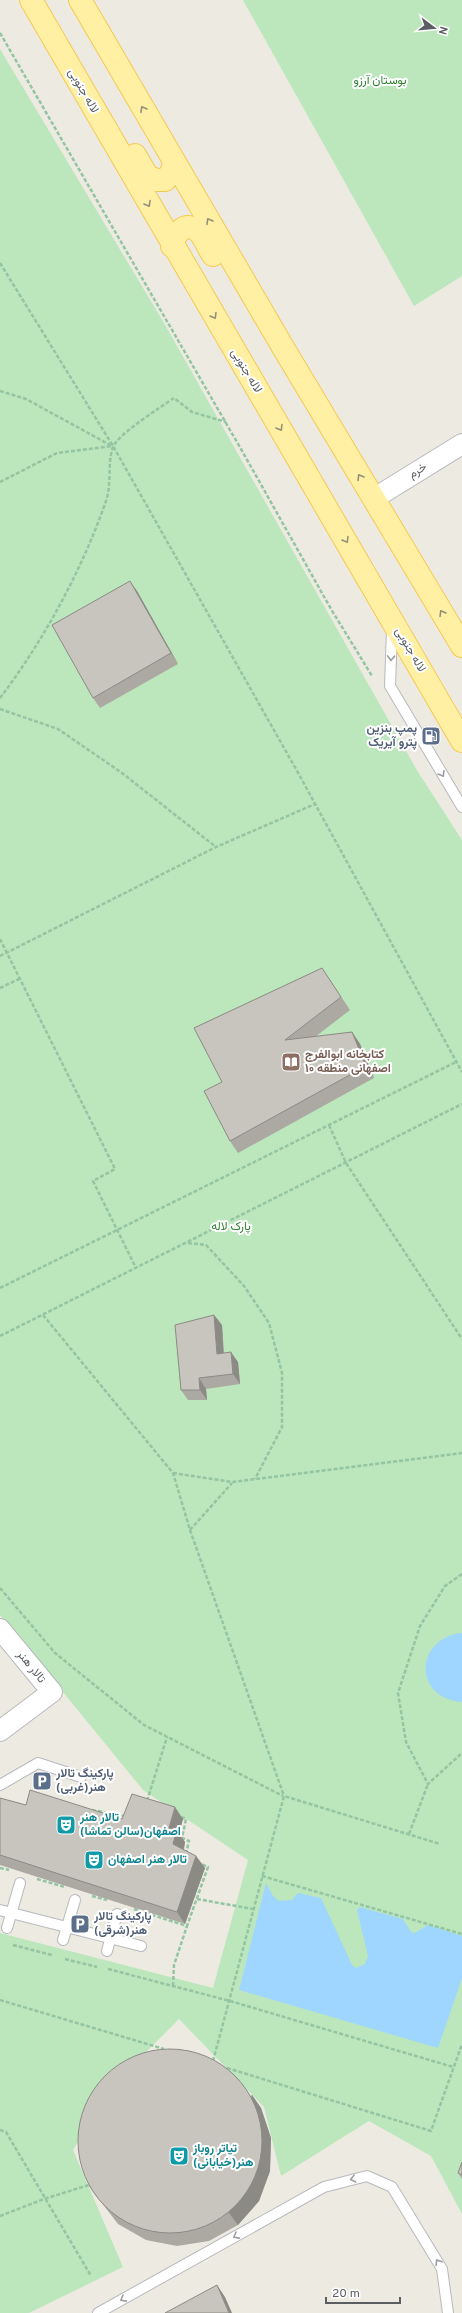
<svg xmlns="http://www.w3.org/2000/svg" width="462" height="2313" font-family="Overpass,Vazirmatn,sans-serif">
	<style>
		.green { fill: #bce6bc }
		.water { fill: #9fd6ff }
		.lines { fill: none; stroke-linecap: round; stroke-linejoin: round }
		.service-casing { stroke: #b7b9be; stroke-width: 12 }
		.minor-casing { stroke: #b7b9be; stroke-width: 22 }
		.primary-casing { stroke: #f7c851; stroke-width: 24 }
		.path { stroke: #94c5a2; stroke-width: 2.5; stroke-dasharray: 4 2; stroke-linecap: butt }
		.service { stroke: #fff; stroke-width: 10 }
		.minor { stroke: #fff; stroke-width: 20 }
		.primary { stroke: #fff0a4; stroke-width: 22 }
		.wall { fill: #aca9a3 }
		.shaded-wall { fill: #8c8a85 }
		.building { fill: #c8c5be; stroke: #8c8a85 }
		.oneway { stroke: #94917a }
		.oneway2 { stroke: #9c9ea1 }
		.labels { text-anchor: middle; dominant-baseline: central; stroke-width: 4; stroke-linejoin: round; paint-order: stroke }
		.park-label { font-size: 12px; fill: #308334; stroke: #fff }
		.street-label { font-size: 12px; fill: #5a5e63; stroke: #fff }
		.service-label { font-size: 12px; font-weight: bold; fill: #4e5e75; stroke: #fff; text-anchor: start }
		.education-label { font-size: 12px; font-weight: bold; fill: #785e54; stroke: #fff; text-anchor: start }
		.culture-label { font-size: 12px; font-weight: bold; fill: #0d838f; stroke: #fff; text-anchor: start }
	</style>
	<rect width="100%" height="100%" fill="#edebe1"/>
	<g class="green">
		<path d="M 243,0 L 462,0 L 462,276 L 414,306 Z"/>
		<path d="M 0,49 L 164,323 L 418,772 L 462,840 L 462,2214 L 431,2156 L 369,2121 L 281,2176 L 264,2107 L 179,2019 L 115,2083 L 73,2150 L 123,2267 L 29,2313 L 0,2313 L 0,1933 L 213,1988 L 248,1860 L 143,1790 L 0,1615 Z"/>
	</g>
	<g class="water">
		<path d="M 459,1633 L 462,1633 L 462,1702 C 415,1699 413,1642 459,1633 Z"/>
		<path d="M 266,1883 L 273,1896 L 279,1901 L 292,1900 L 298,1893 L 321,1898 L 352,1965 L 356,1968 L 365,1964 L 368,1956 L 357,1910 L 360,1907 L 403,1919 L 411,1932 L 415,1933 L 428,1925 L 462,1936 L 462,1978 L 438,2048 L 239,1990 Z"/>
	</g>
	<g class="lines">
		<g class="service-casing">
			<g id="service">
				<path d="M 392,629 L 390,686 L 462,807"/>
				<path d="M 0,1785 L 38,1763 L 81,1777"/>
				<path d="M 0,1910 L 141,1946"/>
				<path d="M 7,1928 L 20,1883"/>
				<path d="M 63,1940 L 75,1900"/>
				<path d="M 107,1951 L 117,1914"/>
				<path d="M 98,2313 L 324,2187 L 367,2176 L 392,2187 L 442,2269 L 448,2313"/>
			</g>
		</g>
		<g class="minor-casing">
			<g id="minor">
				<path d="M 373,499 L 462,444"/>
				<path d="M 0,1629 L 52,1692 L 0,1731"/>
			</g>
		</g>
		<g class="primary-casing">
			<g id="primary">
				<path d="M 31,0 L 462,741"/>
				<path d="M 80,0 L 284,349 L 462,646"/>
				<path d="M 135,155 L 148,177 L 157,180 L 165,180 L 172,172 L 174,161"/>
				<path d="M 172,246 C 175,234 184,220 198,231 C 204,236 208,248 213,255"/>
			</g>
		</g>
		<g class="path">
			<path d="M 0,33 L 241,449 L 331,609 L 372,676"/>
			<path d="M 0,263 L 113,446 L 296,769 L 462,1072"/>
			<path d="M 0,391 L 26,399 L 112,446"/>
			<path d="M 0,482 L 57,453 L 113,446"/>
			<path d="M 0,698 C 44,640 82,570 106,501 C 112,484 107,464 113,447 C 118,434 161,407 174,398 L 192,412 L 226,422"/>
			<path d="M 0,709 L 58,729 L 122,773 L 216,847"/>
			<path d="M 0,939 L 115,1169 L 93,1181 L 136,1268"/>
			<path d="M 0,956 L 216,847 L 315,804"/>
			<path d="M 0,988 L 19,979"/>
			<path d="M 329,1125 L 346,1163 L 462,1339"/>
			<path d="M 188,1243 L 206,1245 L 244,1286 L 269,1323 L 282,1373 L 282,1427 L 255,1479"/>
			<path d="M 0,1288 L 456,1062"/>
			<path d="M 43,1315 L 173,1473 L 190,1530 L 284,1796"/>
			<path d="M 0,1336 L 462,1104"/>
			<path d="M 173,1473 L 232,1482 L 462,1453"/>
			<path d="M 190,1530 L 232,1483"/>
			<path d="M 462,1574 L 445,1586 L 420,1626 L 398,1693 L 406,1742 L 428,1784 L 462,1753"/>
			<path d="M 0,1588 L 55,1653 L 144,1725 L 283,1796"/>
			<path d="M 147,1801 L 167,1737"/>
			<path d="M 92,1810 L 125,1816"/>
			<path d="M 181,1817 L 186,1819 L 182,1838 L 189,1841 L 186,1854"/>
			<path d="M 409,1834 L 428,1784"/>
			<path d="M 0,1868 L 9,1870"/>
			<path d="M 262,1876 L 462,1934"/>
			<path d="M 37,1879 L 65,1887"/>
			<path d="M 92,1896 L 107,1900"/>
			<path d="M 197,1899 L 253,1909"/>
			<path d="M 134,1909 L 149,1914"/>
			<path d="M 147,1923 L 149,1914 L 187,1926 L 208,1867 L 199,1863"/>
			<path d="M 13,1945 L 52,1955"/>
			<path d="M 65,1959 L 97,1967"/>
			<path d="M 108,1969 L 230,2001 L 453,2067"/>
			<path d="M 173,1986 L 174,1965 L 187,1926"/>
			<path d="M 0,2000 L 164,2049"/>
			<path d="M 213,2061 L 284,1796 L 440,1844"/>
			<path d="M 227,2068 L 431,2131 L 462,2044"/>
			<path d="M 0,2130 L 6,2132 L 91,2276"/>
			<path d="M 0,2216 L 44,2199 L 92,2184"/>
		</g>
		<use href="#service" class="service"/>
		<use href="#minor" class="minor"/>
		<use href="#primary" class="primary"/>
	</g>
	<g class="wall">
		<path d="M 137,591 L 178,664 L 100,708 L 93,698 Z"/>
		<path d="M 330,980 L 350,1010 L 315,1037 L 352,1032 L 360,1044 L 374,1078 L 238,1153 L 230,1141 L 222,1082 Z"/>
		<path d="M 214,1315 L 222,1325 L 224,1353 L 238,1362 L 240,1384 L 206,1389 L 207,1400 L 188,1400 L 181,1390 Z"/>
		<path d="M 0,1798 L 26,1805 L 122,1819 L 183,1819 L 179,1834 L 185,1842 L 184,1850 L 196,1856 L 205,1868 L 185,1924 L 0,1865 Z"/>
		<path d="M 252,2095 L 261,2108 L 271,2138 L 270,2171 L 259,2201 L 238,2225 L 209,2241 L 177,2246 L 146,2240 L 118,2224 L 98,2198 L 89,2186 Z"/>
		<path d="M 462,2162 L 462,2179 L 458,2173 Z"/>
	</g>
	<g class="shaded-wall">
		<path d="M 130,581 L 137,591 L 178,664 L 171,653 Z"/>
		<path d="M 352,1032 L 360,1044 L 374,1078 L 366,1066 Z"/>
		<path d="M 214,1315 L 222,1325 L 224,1364 L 217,1354 Z"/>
		<path d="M 231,1352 L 238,1362 L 240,1384 L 233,1374 Z"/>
		<path d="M 199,1378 L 206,1389 L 207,1400 L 200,1390 Z"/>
		<path d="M 175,1807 L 183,1819 L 179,1834 L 185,1842 L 182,1857 L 173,1844 L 169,1828 Z"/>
		<path d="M 196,1856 L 205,1868 L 185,1924 L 177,1912 Z"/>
		<path d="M 252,2095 L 261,2108 L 271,2138 L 270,2171 L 259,2201 L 238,2225 L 229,2213 Z"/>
		<path d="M 217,2285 L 225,2297 L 232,2313 L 229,2313 Z"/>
	</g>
	<g class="building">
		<path d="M 130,581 L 171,653 L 93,698 L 52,625 Z"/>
		<path d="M 322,968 L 341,997 L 285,1040 L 352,1032 L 366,1066 L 230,1141 L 204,1091 L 222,1082 L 194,1028 Z"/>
		<path d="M 214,1315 L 217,1354 L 231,1352 L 233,1374 L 199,1378 L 200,1390 L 181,1390 L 175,1325 Z"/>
		<path d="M 30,1790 L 122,1819 L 132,1794 L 175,1807 L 169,1828 L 177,1830 L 173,1844 L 196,1856 L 177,1912 L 0,1855 L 0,1798 L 26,1805 Z"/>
		<circle cx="170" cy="2141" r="92"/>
		<path d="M 462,2162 L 462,2175 L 458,2173 Z"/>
		<path d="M 217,2285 L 229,2313 L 165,2313 Z"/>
	</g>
	<defs><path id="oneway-chevron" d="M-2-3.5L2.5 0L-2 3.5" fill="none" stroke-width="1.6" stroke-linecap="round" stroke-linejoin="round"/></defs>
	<g class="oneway">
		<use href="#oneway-chevron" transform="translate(143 109) rotate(-120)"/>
		<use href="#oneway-chevron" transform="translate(148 204) rotate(60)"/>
		<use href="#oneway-chevron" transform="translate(209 221) rotate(-120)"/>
		<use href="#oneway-chevron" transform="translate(214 316) rotate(59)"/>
		<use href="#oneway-chevron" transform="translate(280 428) rotate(59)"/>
		<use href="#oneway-chevron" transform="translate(360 477) rotate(-121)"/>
		<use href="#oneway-chevron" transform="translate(346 540) rotate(59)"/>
		<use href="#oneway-chevron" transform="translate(442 613) rotate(-121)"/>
	</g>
	<g class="oneway2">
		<use href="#oneway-chevron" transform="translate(391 658) rotate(92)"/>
		<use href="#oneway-chevron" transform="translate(442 774) rotate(59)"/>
		<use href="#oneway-chevron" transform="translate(353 2179) rotate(166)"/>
		<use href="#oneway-chevron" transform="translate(236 2236) rotate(151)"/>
		<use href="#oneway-chevron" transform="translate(438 2262) rotate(-122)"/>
		<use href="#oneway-chevron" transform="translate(123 2299) rotate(151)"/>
	</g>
	<defs>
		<g id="fuel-square" transform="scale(1)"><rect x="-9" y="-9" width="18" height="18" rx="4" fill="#5c6f8a" stroke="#fff"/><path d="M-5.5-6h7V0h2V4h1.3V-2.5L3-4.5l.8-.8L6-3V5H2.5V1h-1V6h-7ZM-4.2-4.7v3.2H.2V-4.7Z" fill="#fff"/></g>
		<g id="library-square" transform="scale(1)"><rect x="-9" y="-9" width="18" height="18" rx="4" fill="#8d6e63" stroke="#fff"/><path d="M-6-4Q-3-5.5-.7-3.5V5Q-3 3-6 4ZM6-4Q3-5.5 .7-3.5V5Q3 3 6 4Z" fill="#fff"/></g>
		<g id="parking-square" transform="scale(1)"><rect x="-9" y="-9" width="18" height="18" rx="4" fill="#5c6f8a" stroke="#fff"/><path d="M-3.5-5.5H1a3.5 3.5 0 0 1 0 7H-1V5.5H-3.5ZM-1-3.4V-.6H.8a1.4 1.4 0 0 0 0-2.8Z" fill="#fff"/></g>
		<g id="theatre-square" transform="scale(1)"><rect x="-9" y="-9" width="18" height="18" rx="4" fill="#0f9aa8" stroke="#fff"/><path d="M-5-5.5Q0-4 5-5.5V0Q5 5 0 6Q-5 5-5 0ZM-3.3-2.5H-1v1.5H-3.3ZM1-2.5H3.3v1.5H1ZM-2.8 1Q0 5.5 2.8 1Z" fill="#fff"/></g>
	</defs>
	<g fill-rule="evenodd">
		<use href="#fuel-square" x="431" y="736"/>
		<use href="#library-square" x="291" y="1062"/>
		<use href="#parking-square" x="42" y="1781"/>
		<use href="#theatre-square" x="66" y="1825"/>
		<use href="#theatre-square" x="94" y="1860"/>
		<use href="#parking-square" x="80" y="1924"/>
		<use href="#theatre-square" x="179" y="2156"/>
	</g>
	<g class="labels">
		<g class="park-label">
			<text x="380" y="81">بوستان آرزو</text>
			<text x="231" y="1227">پارک لاله</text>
		</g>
		<g class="street-label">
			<text transform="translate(83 91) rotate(60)">لاله جنوبی</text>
			<text transform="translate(246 371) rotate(59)">لاله جنوبی</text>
			<text transform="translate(418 471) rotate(-32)">خرم</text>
			<text transform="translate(410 650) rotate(60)">لاله جنوبی</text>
			<text transform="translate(31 1667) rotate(51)">تالار هنر</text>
		</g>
		<g class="service-label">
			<text x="417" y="729" text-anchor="end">پمپ بنزین<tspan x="417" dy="14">پترو آیریک</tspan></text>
			<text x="56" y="1774">پارکینگ تالار<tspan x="56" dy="14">هنر(غربی)</tspan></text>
			<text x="94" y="1917">پارکینگ تالار<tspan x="94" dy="14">هنر(شرقی)</tspan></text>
		</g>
		<g class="education-label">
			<text x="305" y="1055">کتابخانه ابوالفرج<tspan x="305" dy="14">اصفهانی منطقه ۱۰</tspan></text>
		</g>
		<g class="culture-label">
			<text x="80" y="1818">تالار هنر<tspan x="80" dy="14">اصفهان(سالن تماشا)</tspan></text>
			<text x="108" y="1860">تالار هنر اصفهان</text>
			<text x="193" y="2149">تیاتر روباز<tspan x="193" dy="14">هنر(خیابانی)</tspan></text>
		</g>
	</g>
	<g transform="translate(434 28) rotate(106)" stroke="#ffffff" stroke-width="3" paint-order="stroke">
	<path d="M0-3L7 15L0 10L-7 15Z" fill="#5a5e63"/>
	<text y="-6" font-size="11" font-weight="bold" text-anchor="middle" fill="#5a5e63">N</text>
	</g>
	<path d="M326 2297v6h74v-6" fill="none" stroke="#5a5e63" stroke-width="2"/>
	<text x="332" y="2297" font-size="12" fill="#5a5e63" stroke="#ffffff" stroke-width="3" paint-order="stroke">20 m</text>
</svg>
